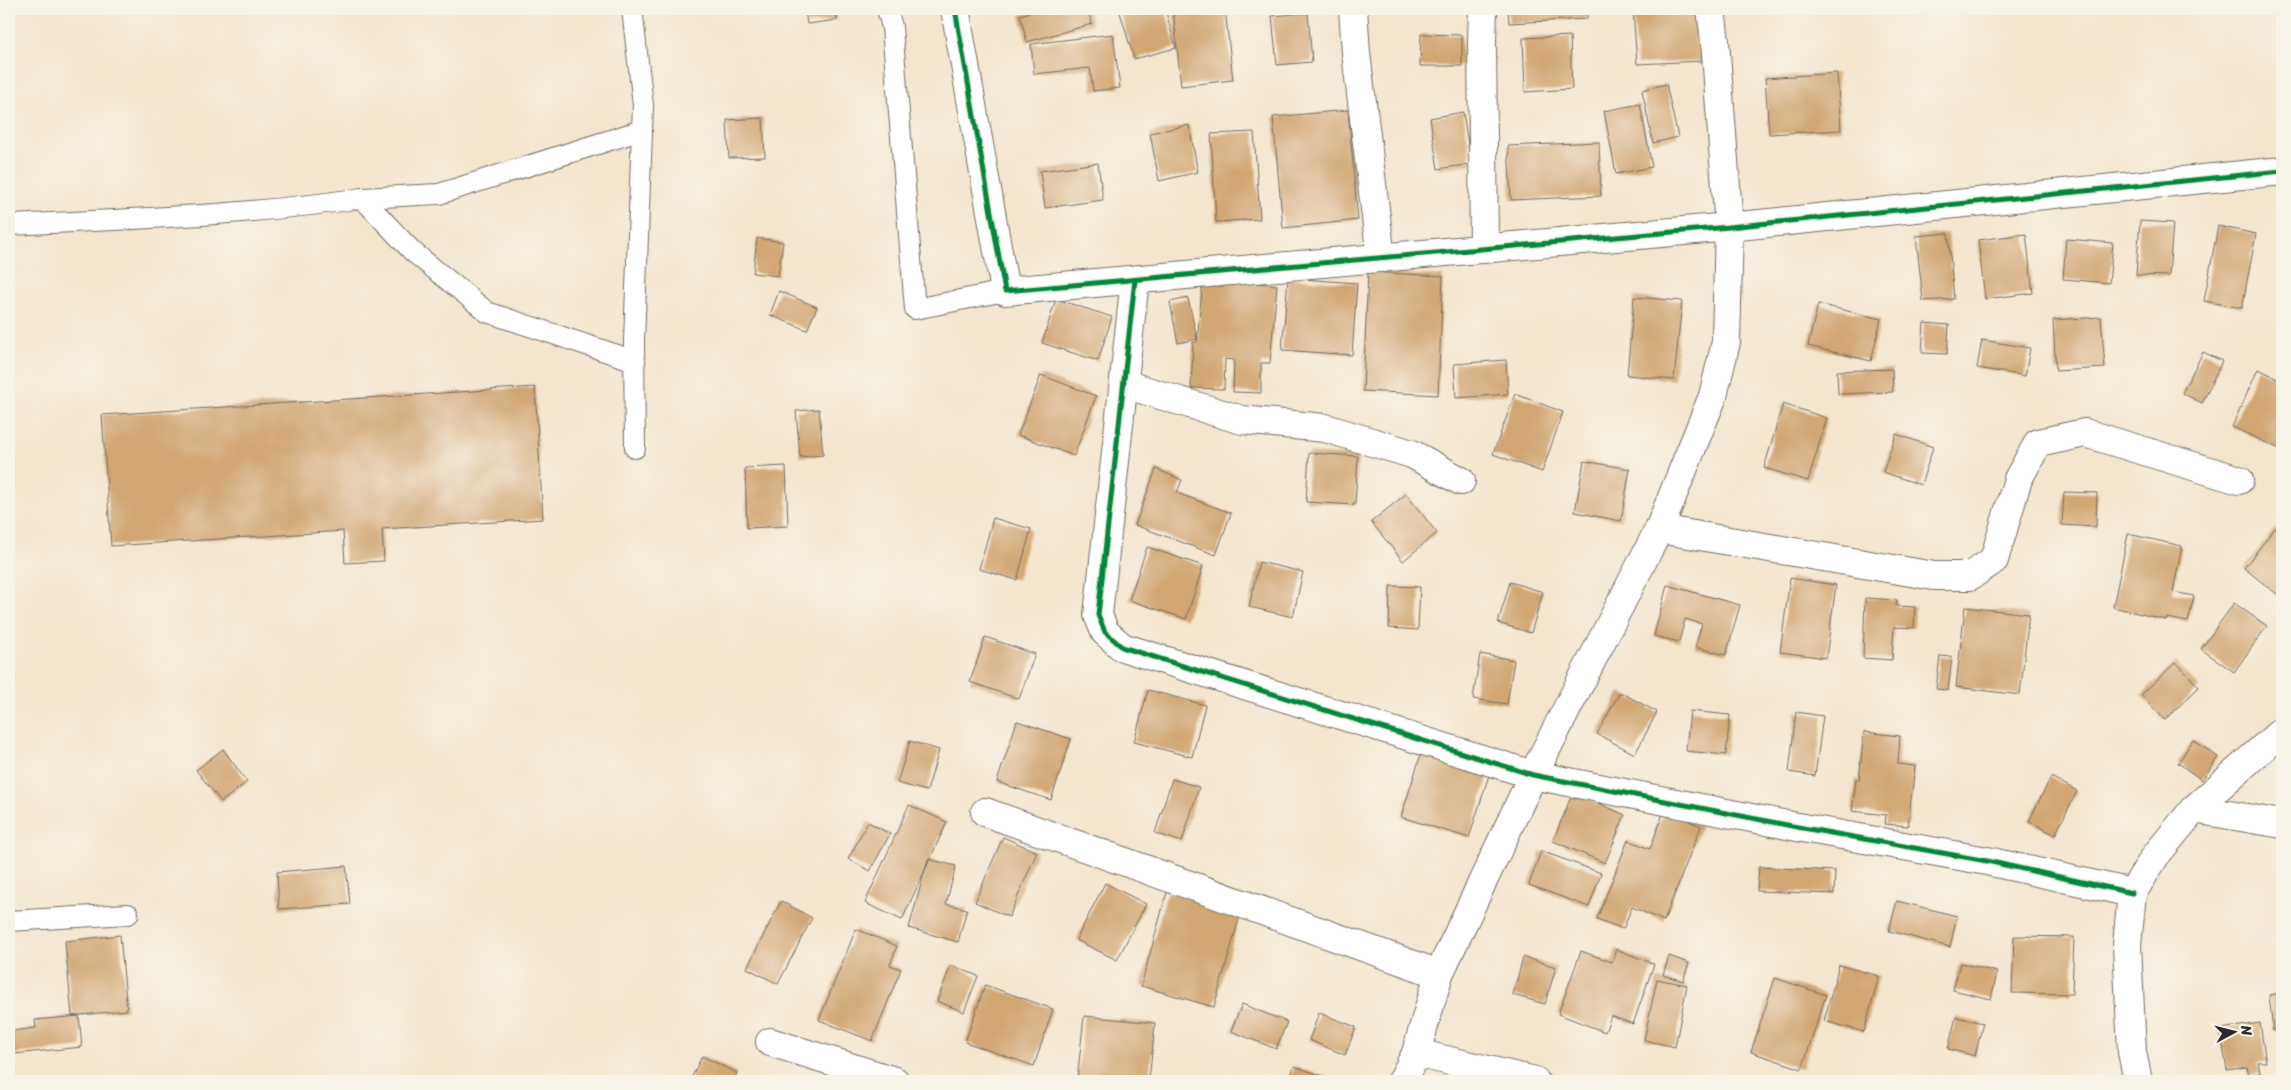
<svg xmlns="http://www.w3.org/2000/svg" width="2291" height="1090" font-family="Sriracha,sans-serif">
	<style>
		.building { fill: #d1a672 }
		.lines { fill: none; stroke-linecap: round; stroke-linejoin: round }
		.service-casing { stroke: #716c64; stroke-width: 22 }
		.minor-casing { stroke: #716c64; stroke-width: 30 }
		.service { stroke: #fff; stroke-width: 20 }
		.minor { stroke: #fff; stroke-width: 28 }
		.cycleway-casing { stroke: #f7f3e8; stroke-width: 8 }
		.cycleway { stroke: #00873e; stroke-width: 5 }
	</style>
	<rect width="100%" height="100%" fill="#f7f3e8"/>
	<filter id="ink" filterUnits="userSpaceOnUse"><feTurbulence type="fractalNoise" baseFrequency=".02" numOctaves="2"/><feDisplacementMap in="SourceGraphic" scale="10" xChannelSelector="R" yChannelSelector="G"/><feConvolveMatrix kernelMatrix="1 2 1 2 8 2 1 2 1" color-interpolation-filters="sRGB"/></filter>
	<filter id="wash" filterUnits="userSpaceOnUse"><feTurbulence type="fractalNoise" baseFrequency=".0096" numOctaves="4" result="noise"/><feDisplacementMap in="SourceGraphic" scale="20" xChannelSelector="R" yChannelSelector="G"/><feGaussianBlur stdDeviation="1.12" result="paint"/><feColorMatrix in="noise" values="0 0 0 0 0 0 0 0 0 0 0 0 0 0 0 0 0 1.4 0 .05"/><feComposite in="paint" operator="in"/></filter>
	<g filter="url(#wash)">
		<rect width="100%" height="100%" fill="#f4e5ce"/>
		<g id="blocks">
			<g class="building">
				<path d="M 805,9 L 836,9 L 837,20 L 807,24 Z"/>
				<path d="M 1041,9 L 1088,9 L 1092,24 L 1027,42 L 1020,15 Z"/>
				<path d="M 1119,9 L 1165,9 L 1176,48 L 1134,59 Z"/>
				<path d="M 1173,9 L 1225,9 L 1233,80 L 1181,86 Z"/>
				<path d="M 1508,9 L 1587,9 L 1587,19 L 1509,23 Z"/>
				<path d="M 1633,9 L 1699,9 L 1702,61 L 1637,64 Z"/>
				<path d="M 1308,13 L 1312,62 L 1277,65 L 1272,16 Z"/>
				<path d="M 1113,34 L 1120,88 L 1093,91 L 1090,68 L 1034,74 L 1031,44 Z"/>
				<path d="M 1421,34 L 1462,35 L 1462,66 L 1420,66 Z"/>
				<path d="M 1570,36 L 1572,89 L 1525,92 L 1523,38 Z"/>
				<path d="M 1837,73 L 1841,130 L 1769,134 L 1765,78 Z"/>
				<path d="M 1666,84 L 1678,137 L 1653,143 L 1642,90 Z"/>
				<path d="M 1640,104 L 1652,167 L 1616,174 L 1604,111 Z"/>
				<path d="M 1348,110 L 1358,220 L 1283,228 L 1273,117 Z"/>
				<path d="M 1463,112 L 1471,164 L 1438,169 L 1430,118 Z"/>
				<path d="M 763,118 L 765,157 L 729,158 L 727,120 Z"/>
				<path d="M 1189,125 L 1198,172 L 1159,181 L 1150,133 Z"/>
				<path d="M 1254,132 L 1260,219 L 1216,222 L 1211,134 Z"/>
				<path d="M 1599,142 L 1601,196 L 1511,200 L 1508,146 Z"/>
				<path d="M 1098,163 L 1103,200 L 1045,208 L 1040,171 Z"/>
				<path d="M 2140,221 L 2173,223 L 2169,276 L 2136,275 Z"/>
				<path d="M 2218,226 L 2256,234 L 2242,308 L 2204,301 Z"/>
				<path d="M 1948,233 L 1954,299 L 1923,301 L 1916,236 Z"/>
				<path d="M 2026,234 L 2033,293 L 1985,299 L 1978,240 Z"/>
				<path d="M 757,238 L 783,242 L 778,276 L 753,273 Z"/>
				<path d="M 2066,239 L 2113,243 L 2109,283 L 2063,279 Z"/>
				<path d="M 1368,272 L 1443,276 L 1438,395 L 1363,391 Z"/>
				<path d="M 1203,278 L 1277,285 L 1270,363 L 1261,363 L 1261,393 L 1233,392 L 1234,360 L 1225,359 L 1224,389 L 1191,388 L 1193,342 L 1197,342 Z"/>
				<path d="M 1288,278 L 1357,283 L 1352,355 L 1282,350 Z"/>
				<path d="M 779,291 L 817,307 L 807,330 L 770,315 Z"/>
				<path d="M 1634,297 L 1682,301 L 1674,380 L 1627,375 Z"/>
				<path d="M 1188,298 L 1197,339 L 1178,343 L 1170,302 Z"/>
				<path d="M 1056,299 L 1112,317 L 1098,361 L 1042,343 Z"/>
				<path d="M 1818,304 L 1881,319 L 1871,361 L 1808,346 Z"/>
				<path d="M 2101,317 L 2105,368 L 2056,371 L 2053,320 Z"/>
				<path d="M 1924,323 L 1949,325 L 1947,354 L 1922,353 Z"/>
				<path d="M 1982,340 L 2030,348 L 2025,376 L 1977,368 Z"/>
				<path d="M 2203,352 L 2222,361 L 2202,403 L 2182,393 Z"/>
				<path d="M 1506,360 L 1508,394 L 1456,398 L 1454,364 Z"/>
				<path d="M 1892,369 L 1893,392 L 1838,394 L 1837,371 Z"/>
				<path d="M 2258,369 L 2282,380 L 2282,450 L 2232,427 Z"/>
				<path d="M 1041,375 L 1096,396 L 1074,456 L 1018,435 Z"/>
				<path d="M 535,387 L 543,519 L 382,529 L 384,561 L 345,563 L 343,531 L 111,546 L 102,415 Z"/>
				<path d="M 1515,394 L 1563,412 L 1542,472 L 1493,454 Z"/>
				<path d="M 1783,404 L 1827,418 L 1808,481 L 1764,468 Z"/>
				<path d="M 819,409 L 823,455 L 800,457 L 796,411 Z"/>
				<path d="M 1896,434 L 1933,447 L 1921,485 L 1883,472 Z"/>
				<path d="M 1309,453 L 1358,456 L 1355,505 L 1306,502 Z"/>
				<path d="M 1584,461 L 1630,469 L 1621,521 L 1575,512 Z"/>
				<path d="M 786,466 L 788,526 L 747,528 L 745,468 Z"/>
				<path d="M 1156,469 L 1182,480 L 1177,493 L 1231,513 L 1216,555 L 1135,525 Z"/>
				<path d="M 2064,492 L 2097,493 L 2096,527 L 2062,525 Z"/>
				<path d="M 1406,494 L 1437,533 L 1403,561 L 1371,522 Z"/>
				<path d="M 993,518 L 1031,529 L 1017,580 L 979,569 Z"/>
				<path d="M 2275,528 L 2282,534 L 2282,598 L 2244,568 Z"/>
				<path d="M 2128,534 L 2182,546 L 2173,592 L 2194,596 L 2188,622 L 2166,618 L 2166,620 L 2113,607 Z"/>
				<path d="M 1147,547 L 1203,566 L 1186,619 L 1129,600 Z"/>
				<path d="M 1259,562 L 1303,572 L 1293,617 L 1249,607 Z"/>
				<path d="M 1790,578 L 1836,585 L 1826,658 L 1780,652 Z"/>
				<path d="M 1510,582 L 1543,592 L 1531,633 L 1498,623 Z"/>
				<path d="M 1667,585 L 1740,605 L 1726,655 L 1695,647 L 1702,624 L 1685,619 L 1679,642 L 1654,636 Z"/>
				<path d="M 1390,586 L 1420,587 L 1418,630 L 1389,628 Z"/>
				<path d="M 1865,598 L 1897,600 L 1896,606 L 1915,607 L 1914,628 L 1894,627 L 1892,660 L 1863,658 Z"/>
				<path d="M 2234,603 L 2267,626 L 2234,672 L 2201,649 Z"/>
				<path d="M 1965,607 L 2029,614 L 2020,695 L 1956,687 Z"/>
				<path d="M 985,637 L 1035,654 L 1019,699 L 970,682 Z"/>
				<path d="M 1480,654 L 1514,660 L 1507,704 L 1473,699 Z"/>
				<path d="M 1940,656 L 1952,657 L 1948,690 L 1936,689 Z"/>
				<path d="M 2176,662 L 2199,687 L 2165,720 L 2141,695 Z"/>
				<path d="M 1148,690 L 1205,705 L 1192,757 L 1134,742 Z"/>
				<path d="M 1620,692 L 1657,712 L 1635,754 L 1597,734 Z"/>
				<path d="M 1690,711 L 1730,715 L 1726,755 L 1686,751 Z"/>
				<path d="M 1796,712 L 1823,716 L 1815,776 L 1789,772 Z"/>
				<path d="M 1017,721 L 1071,739 L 1051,800 L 997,782 Z"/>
				<path d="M 1864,732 L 1900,736 L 1898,764 L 1915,766 L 1908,826 L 1885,824 L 1886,815 L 1852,811 L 1856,779 L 1859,780 Z"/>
				<path d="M 2193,740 L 2218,757 L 2202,780 L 2178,763 Z"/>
				<path d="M 910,741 L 939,750 L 927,791 L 897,783 Z"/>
				<path d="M 223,749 L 247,782 L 221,802 L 196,770 Z"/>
				<path d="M 1421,754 L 1489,775 L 1469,838 L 1401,817 Z"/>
				<path d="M 2051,777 L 2077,791 L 2055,835 L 2029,821 Z"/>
				<path d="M 1172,779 L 1199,787 L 1182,842 L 1155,833 Z"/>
				<path d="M 1573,792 L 1625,815 L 1605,863 L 1553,841 Z"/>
				<path d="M 909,805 L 947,822 L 902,920 L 865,903 Z"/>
				<path d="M 1664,811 L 1701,826 L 1664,921 L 1632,907 L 1623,929 L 1597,919 L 1628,840 L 1650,849 Z"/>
				<path d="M 868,822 L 890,834 L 870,871 L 848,859 Z"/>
				<path d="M 1003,837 L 1037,852 L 1009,917 L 975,902 Z"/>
				<path d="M 1541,851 L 1601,873 L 1589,907 L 1529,885 Z"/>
				<path d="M 928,859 L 956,866 L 946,904 L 967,909 L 958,942 L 909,928 Z"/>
				<path d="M 346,866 L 350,904 L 279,909 L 277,872 Z"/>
				<path d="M 1759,867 L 1835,871 L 1834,894 L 1757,891 Z"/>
				<path d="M 1105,883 L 1146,904 L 1117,960 L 1076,940 Z"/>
				<path d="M 1167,892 L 1241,912 L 1214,1007 L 1141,986 Z"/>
				<path d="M 781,901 L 812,918 L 778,984 L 747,968 Z"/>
				<path d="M 1897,901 L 1957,916 L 1950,947 L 1889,931 Z"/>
				<path d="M 856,929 L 897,946 L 890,965 L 901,969 L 872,1041 L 819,1020 Z"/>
				<path d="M 120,935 L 127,1010 L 72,1016 L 65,941 Z"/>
				<path d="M 2014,936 L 2074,937 L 2072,994 L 2012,993 Z"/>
				<path d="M 1616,949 L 1654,964 L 1633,1024 L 1611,1016 L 1605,1032 L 1558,1014 L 1581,951 L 1612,962 Z"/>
				<path d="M 1669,956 L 1689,963 L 1683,981 L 1663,975 Z"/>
				<path d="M 1523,957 L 1556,967 L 1545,1004 L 1513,995 Z"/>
				<path d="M 1960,963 L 1997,972 L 1991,999 L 1953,990 Z"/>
				<path d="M 951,965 L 978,976 L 964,1012 L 937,1001 Z"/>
				<path d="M 1839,965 L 1879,976 L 1864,1032 L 1824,1021 Z"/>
				<path d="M 1775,978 L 1826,995 L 1802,1069 L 1751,1052 Z"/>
				<path d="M 1657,979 L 1687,985 L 1675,1047 L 1644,1040 Z"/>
				<path d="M 985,985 L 1053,1009 L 1034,1066 L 965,1042 Z"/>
				<path d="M 2282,993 L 2282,1030 L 2273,1031 L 2269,995 Z"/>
				<path d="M 1242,1004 L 1287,1022 L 1276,1049 L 1231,1031 Z"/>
				<path d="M 1319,1013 L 1356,1027 L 1345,1055 L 1309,1040 Z"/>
				<path d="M 79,1016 L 82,1047 L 14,1054 L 12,1031 L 36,1028 L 35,1020 Z"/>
				<path d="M 1084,1016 L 1155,1023 L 1149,1081 L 1077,1081 Z"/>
				<path d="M 1956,1017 L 1983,1023 L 1975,1056 L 1948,1049 Z"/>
				<path d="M 2260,1023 L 2266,1062 L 2258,1062 L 2260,1073 L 2249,1075 L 2247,1067 L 2227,1070 L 2220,1029 Z"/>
				<path d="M 9,1038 L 10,1038 L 13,1081 L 9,1081 Z"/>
				<path d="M 702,1056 L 737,1073 L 733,1081 L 690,1081 Z"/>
				<path d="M 1294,1066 L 1328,1078 L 1327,1081 L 1279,1081 L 1281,1076 L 1290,1079 Z"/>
			</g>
		</g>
	</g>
	<g filter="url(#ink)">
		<use href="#blocks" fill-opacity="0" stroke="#716c64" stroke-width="1"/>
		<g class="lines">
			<g class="service-casing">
				<g id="service">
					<path d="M 632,9 L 643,105 L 634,341 L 635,448"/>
					<path d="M 887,9 L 892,27 L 915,309 L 1005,291"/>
					<path d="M 362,198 L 439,194 L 642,130"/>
					<path d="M 9,225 C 127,219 245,216 362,198 L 412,251 L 487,312 L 635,361"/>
					<path d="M 9,921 L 128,914"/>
				</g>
			</g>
			<g class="minor-casing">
				<g id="minor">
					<path d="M 955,9 L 1005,291 L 1729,227 L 2282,171"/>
					<path d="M 1353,9 L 1356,53 L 1381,258"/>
					<path d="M 1483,9 L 1482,40 L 1484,249"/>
					<path d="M 1135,280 L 1098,615 L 1105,632 L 1122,647 L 1533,775 L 1792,826 L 1987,861 L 2132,893"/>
					<path d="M 1124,384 L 1242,420 L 1325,428 L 1412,454 L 1461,481"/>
					<path d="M 1659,529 L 1934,576 L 1970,576 L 1994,560 L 2018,479 L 2038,443 L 2085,433 L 2239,480"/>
					<path d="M 2194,809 L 2282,824"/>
					<path d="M 985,812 L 1439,974"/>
					<path d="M 770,1042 L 895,1081"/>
					<path d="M 1416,1053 L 1535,1081"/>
					<path d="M 1402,1081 L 1416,1053 L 1439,974 L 1533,775 L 1659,529 L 1713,396 L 1726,342 L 1729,227 L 1715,41 L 1711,9"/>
					<path d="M 2138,1081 L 2132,1052 L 2127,945 L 2132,893 L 2156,855 L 2194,809 L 2282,731"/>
				</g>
			</g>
			<use href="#service" class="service"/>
			<use href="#minor" class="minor"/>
			<g class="cycleway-casing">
				<g id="cycleway">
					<path d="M 955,9 L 1005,291 L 1729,227 L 2282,171"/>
					<path d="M 1135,280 L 1098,615 L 1105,632 L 1122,647 L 1533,775 L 1792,826 L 1987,861 L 2132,893"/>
				</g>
			</g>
			<use href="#cycleway" class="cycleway"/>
		</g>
	</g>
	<rect width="2291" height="1090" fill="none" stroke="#f7f3e8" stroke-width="30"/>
	<g transform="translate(2234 1032) rotate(83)" stroke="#f7f3e8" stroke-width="4" paint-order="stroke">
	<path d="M0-4L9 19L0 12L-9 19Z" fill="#2b2b2b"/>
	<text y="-8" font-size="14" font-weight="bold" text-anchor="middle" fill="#2b2b2b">N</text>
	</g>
</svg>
